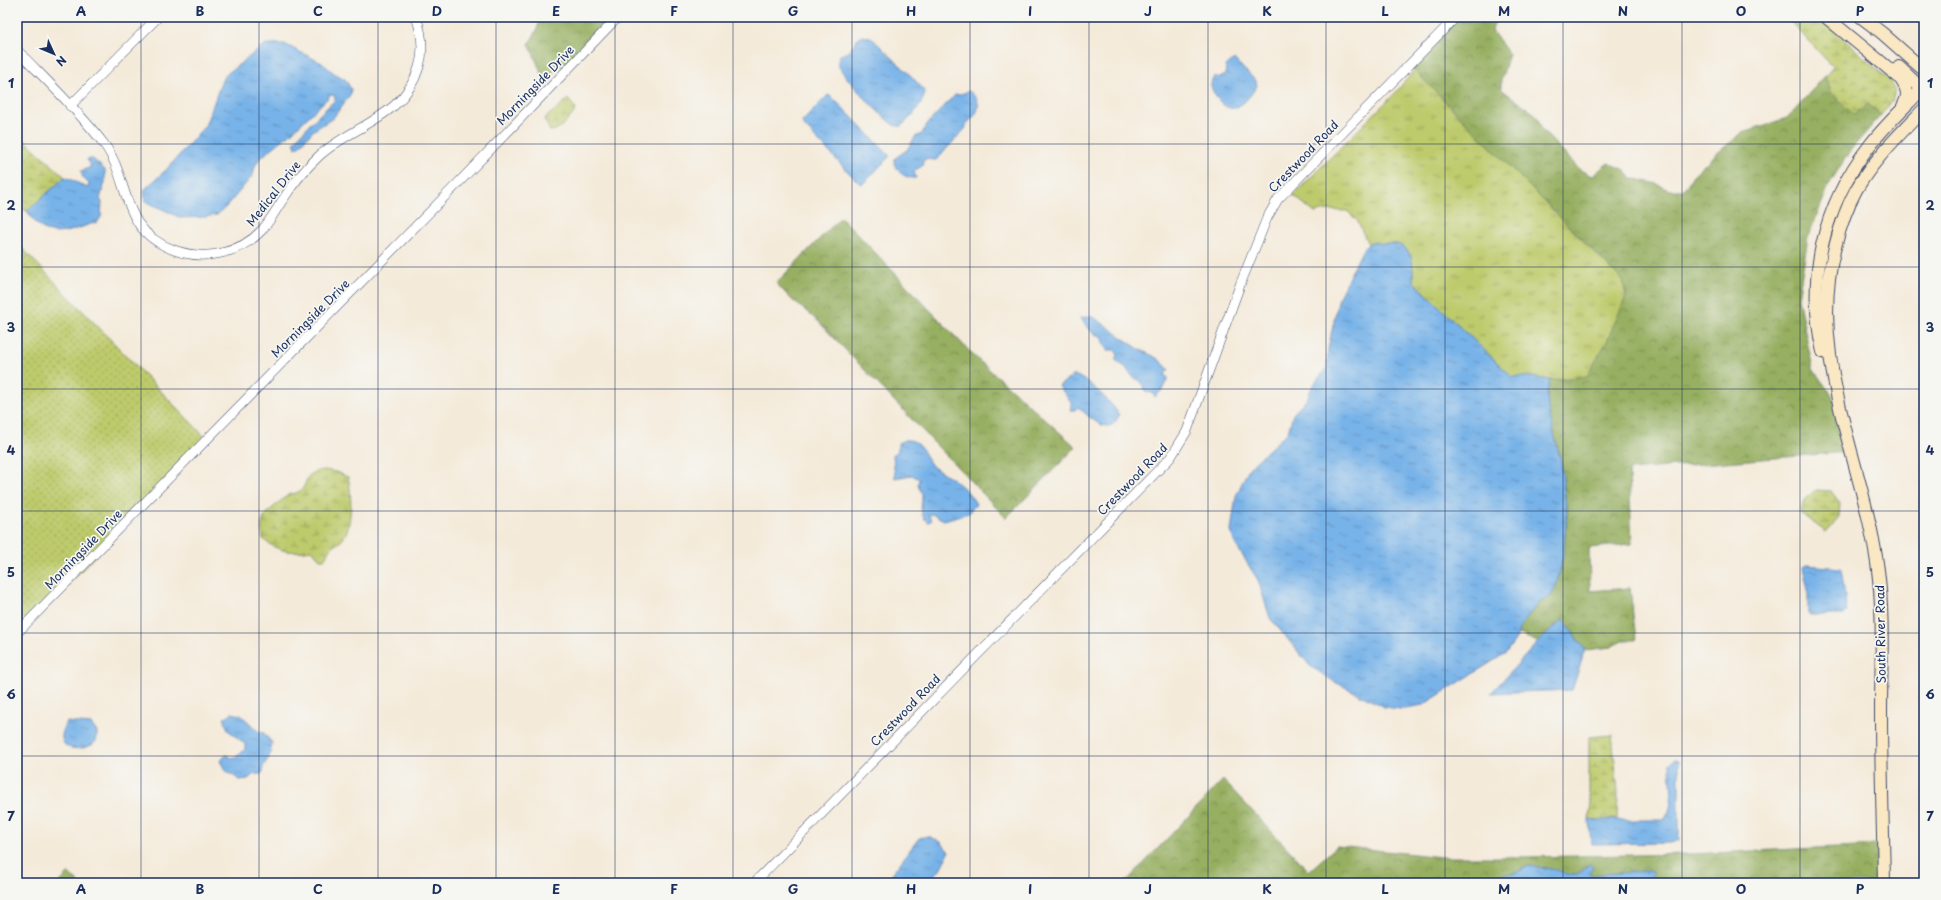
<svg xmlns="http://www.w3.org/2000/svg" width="1941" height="900" font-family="'Playpen Sans',sans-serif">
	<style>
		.grass { fill: url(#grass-dots); stroke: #6c7d65 }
		.forest { fill: url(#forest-crowns); stroke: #586f5f }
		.wetland { fill: url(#wetland-marsh); stroke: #6c7d65 }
		.park { fill: url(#park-tufts); stroke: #6c7d65 }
		.water { fill: url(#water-ripples); stroke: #4970a3 }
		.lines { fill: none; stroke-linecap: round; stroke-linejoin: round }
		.minor-casing { stroke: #3c4b70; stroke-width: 10 }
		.secondary-casing { stroke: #3c4b70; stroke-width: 14 }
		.minor { stroke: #fff; stroke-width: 9 }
		.secondary { stroke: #fae7c3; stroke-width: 12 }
		.grid { fill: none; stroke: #1b2f5e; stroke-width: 1; stroke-opacity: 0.55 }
		.labels { text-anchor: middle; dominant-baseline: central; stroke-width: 3.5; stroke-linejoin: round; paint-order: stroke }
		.street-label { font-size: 12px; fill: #1b2f5e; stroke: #f6f6f2 }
		.neatline { fill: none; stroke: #1b2f5e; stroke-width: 1.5 }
		.grid-label { font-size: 13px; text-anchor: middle; font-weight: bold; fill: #1b2f5e }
	</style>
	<defs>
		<pattern id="grass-dots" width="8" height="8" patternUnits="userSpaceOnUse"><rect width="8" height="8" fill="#becb6c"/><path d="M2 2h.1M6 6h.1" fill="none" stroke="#9aa55c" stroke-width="1.8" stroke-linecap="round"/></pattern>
		<pattern id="forest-crowns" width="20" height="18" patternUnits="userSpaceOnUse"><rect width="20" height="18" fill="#96af60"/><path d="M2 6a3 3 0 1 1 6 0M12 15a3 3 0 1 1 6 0" fill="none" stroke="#7a8f52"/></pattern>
		<pattern id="wetland-marsh" width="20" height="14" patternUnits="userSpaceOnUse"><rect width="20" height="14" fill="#becb6c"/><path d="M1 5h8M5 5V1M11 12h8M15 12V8" fill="none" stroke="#9aa55c"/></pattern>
		<pattern id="park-tufts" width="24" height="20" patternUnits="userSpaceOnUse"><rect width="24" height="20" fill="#becb6c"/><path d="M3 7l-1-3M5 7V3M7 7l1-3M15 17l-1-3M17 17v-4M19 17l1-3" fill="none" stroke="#9aa55c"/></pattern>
		<pattern id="water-ripples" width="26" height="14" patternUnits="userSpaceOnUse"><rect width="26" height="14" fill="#77b2e8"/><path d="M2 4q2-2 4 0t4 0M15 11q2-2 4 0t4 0" fill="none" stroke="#6191bf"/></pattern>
	</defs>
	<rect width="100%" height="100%" fill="#f6f6f2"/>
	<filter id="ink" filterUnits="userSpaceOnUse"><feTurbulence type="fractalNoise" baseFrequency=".025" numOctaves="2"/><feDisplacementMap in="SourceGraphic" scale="8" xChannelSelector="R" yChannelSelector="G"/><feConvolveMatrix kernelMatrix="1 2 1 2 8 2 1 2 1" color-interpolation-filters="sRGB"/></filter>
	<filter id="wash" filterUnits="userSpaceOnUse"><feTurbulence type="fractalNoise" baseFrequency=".012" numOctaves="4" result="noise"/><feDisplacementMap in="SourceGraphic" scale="16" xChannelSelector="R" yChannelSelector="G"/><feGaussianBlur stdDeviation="0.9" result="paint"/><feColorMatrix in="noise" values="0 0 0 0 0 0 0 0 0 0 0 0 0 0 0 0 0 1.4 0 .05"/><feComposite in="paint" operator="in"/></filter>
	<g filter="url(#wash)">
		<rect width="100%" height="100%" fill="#f4ead9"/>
		<path class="grass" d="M 17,243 L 206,438 L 17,639 Z"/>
		<g class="forest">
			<path d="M 540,17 L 615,17 L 564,67 L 562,65 L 544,79 L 529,44 L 537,30 Z"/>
			<path d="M 1448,17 L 1498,17 L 1493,26 L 1492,31 L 1509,54 L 1501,80 L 1501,89 L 1535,114 L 1539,119 L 1541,129 L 1580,170 L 1592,176 L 1608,163 L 1623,169 L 1632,178 L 1657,184 L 1669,190 L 1684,190 L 1693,175 L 1715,155 L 1743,132 L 1787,118 L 1825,76 L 1832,94 L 1854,115 L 1868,104 L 1881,115 L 1849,152 L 1830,183 L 1808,237 L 1798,298 L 1813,369 L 1833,397 L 1847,452 L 1629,470 L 1632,544 L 1589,548 L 1590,591 L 1630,588 L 1636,640 L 1623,640 L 1611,647 L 1585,650 L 1563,619 L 1538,642 L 1519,634 L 1520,627 L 1537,604 L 1552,595 L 1557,583 L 1563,557 L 1567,514 L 1561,462 L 1548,410 L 1547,392 L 1550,380 L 1587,376 L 1607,341 L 1626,296 L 1623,281 L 1414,70 L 1449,27 Z"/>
			<path d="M 841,217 L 973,355 L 1076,447 L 1006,518 L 818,321 L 791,299 L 776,283 Z"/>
			<path d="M 1223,780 L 1309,871 L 1337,846 L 1442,857 L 1519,857 L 1691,854 L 1879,845 L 1880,883 L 1651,883 L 1651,876 L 1645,871 L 1591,875 L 1582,871 C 1573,880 1564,872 1554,870 C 1545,868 1537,867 1528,866 C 1516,876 1502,873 1489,879 L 1490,883 L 1125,883 Z"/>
			<path d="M 69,873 L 79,883 L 59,883 Z"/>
		</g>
		<g class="wetland">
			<path d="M 1786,17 L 1814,17 L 1830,27 L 1889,79 L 1895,89 L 1893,100 L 1881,115 L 1868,104 L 1854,115 L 1832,94 L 1825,76 L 1833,67 Z"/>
			<path d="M 568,99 L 576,109 C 572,117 560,131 550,131 L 544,119 Z"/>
			<path d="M 17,133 L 65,177 L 27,211 L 17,207 Z"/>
			<path d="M 324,470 L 336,472 L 348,477 C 352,493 353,529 341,541 C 338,544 334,545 331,548 C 328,551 327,555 324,559 L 320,559 L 312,550 C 293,553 279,553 263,539 C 260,521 262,517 276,505 C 280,502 284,498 288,495 C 292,494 297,493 300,491 C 309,485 302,472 324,470 Z"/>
			<path d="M 1816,490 L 1831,491 L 1840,503 L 1839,518 L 1826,532 L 1800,513 L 1804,500 Z"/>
			<path d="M 1612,735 L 1618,792 L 1617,819 L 1589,820 L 1591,802 L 1589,793 L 1589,737 Z"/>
		</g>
		<path class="park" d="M 1414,70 L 1623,281 L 1626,296 L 1607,341 L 1587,376 L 1550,380 L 1531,377 L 1512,377 L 1413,281 C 1413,266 1414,248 1396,244 C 1393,244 1389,245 1386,245 C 1379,245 1375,242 1368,244 L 1357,220 L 1347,211 L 1326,210 L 1315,213 L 1293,195 L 1398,90 Z"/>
		<g class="water">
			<path d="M 860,36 L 871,37 C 888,55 911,73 925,92 C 923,105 911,118 901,126 C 898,126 895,126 892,124 C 882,117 840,74 838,64 C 837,60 839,58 840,55 L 847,53 Z"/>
			<path d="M 266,44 L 284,44 L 322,63 L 334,73 L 345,79 L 351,89 L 350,95 L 333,118 L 314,130 L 299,146 L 296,148 L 294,142 L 308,126 L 335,100 L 335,96 L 331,95 L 289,135 L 260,158 L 255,166 L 253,175 L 228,205 L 217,215 L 205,217 L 181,218 L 145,201 L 144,190 L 166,170 L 205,126 L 223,78 L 228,73 Z"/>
			<path d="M 1234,59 L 1256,81 L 1257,86 C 1252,94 1243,106 1234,108 C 1224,111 1212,93 1211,85 C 1211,82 1213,79 1214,76 L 1220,78 L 1225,75 L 1226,66 Z"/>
			<path d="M 969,91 C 984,102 979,114 967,123 L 965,129 L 936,160 L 924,159 L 922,166 L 914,171 L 916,178 C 905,179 892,169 895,158 L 907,150 L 915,137 L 922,134 L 927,124 L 956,94 L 958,95 Z"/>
			<path d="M 828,95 L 833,98 L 890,156 L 864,183 L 860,184 L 857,181 L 803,125 L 802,122 Z"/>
			<path d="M 87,159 L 93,159 L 105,170 L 105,182 L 100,199 L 102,202 L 101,217 L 97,223 L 94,223 C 64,233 47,243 27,211 L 65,177 C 74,179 79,185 88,188 L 89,184 L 83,178 L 81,171 L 91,167 Z"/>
			<path d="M 1376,242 C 1385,245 1387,243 1395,244 C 1414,247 1413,267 1413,281 L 1512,377 L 1531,377 L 1550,380 L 1547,392 L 1548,410 L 1561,462 L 1567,514 L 1563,557 L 1557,583 L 1552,595 L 1537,604 L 1520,627 L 1519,634 L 1506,653 L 1423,705 L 1401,709 L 1384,707 L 1333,681 L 1310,666 L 1270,618 L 1258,580 L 1234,542 L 1231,531 L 1236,496 L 1249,468 L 1288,432 L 1293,414 L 1307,399 L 1312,387 L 1327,367 L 1328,349 L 1339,297 L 1363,249 L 1368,244 Z"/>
			<path d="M 1091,316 C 1106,324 1119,336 1133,345 C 1147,355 1157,354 1169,370 L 1165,373 L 1168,378 L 1162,390 L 1155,397 L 1153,393 L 1145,392 C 1140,376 1140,383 1131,375 C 1128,373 1128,369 1125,367 C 1121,364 1118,363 1115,359 L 1118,355 L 1115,350 L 1108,350 L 1103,343 L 1103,337 L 1093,333 L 1080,318 Z"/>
			<path d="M 1074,375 C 1086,378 1113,403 1119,415 C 1110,440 1089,416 1078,407 L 1075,410 L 1070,410 L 1072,404 L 1059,386 Z"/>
			<path d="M 905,440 C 922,439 924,455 932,466 C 935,469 941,471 945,474 C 958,482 969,491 976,504 L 969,513 L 944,520 L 932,514 L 929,515 L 931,521 L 928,522 C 918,514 922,506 922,496 C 922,488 916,490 919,479 L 912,475 L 895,478 L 893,455 L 898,451 L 898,443 Z"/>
			<path d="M 1806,565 L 1841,568 L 1847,612 L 1844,615 L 1810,615 L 1808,614 L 1808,590 L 1803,567 Z"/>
			<path d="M 1563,619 L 1585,650 L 1572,690 L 1491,693 L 1538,642 Z"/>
			<path d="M 232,713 L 241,715 L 259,732 L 264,733 L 272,743 L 269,758 L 263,766 L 263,772 L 261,774 L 254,774 L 248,779 L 240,780 L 225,770 L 220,761 L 226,755 L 232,758 L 239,755 L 245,749 L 245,744 L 228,730 L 224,718 Z"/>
			<path d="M 67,722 L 91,724 L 97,732 C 97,735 97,739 96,741 C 92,749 61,755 62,736 C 63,730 63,727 67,722 Z"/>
			<path d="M 1674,759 L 1679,760 L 1679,840 L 1671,843 L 1591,844 L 1589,820 L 1664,820 C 1676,805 1670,781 1670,763 Z"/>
			<path d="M 928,836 L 941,842 L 949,852 L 939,871 L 926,883 L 885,883 L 919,838 Z"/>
			<path d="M 1591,864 L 1593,866 L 1589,874 L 1591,875 L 1645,871 L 1652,871 L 1654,873 L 1651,876 L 1651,883 L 1490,883 L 1491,875 C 1505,874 1517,875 1528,866 C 1537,867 1548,868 1557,870 C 1564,872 1568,876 1576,875 C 1583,874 1584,865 1591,864 Z"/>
		</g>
	</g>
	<g filter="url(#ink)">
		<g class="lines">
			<g class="minor-casing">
				<g id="minor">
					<path d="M 17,50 C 46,80 78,110 104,144 C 132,182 118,229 174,250 C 204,261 240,254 262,230 C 271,220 277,208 284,198 C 294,182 305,169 319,156 C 354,124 404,118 419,67 C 424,51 422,33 416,17"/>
					<path d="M 70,106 L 158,17"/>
					<path d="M 17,633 L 463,178 L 618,17"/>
					<path d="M 754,883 L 1171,457 L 1187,431 L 1240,285 L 1267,218 L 1278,199 L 1456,17"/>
				</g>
			</g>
			<g class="secondary-casing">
				<g id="secondary">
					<path d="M 1826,17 L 1899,77 C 1907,87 1910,95 1903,106"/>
					<path d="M 1861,17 L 1882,33 L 1924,70"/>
					<path d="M 1899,67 L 1922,89"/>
					<path d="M 1823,352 C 1806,278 1823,205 1870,145 C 1886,124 1906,106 1924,87"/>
					<path d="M 1884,883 C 1883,826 1881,769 1881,712 C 1881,665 1884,617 1878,570 C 1864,462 1806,358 1835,247 C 1840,227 1846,208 1856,190 C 1874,159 1900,134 1924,109"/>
				</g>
			</g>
			<use href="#minor" class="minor"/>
			<use href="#secondary" class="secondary"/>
		</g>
	</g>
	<path class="grid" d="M 141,17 L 141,883M 259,17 L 259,883M 378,17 L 378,883M 496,17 L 496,883M 615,17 L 615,883M 733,17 L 733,883M 852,17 L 852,883M 970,17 L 970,883M 1089,17 L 1089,883M 1208,17 L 1208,883M 1326,17 L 1326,883M 1445,17 L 1445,883M 1563,17 L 1563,883M 1682,17 L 1682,883M 1800,17 L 1800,883M 17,144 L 1924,144M 17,267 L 1924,267M 17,389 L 1924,389M 17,511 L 1924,511M 17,633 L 1924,633M 17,756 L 1924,756"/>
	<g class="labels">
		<g class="street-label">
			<text transform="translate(535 85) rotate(-46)">Morningside Drive</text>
			<text transform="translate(1303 156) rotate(-46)">Crestwood Road</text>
			<text transform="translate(273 193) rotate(-52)">Medical Drive</text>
			<text transform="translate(310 318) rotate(-45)">Morningside Drive</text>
			<text transform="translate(1132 479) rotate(-46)">Crestwood Road</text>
			<text transform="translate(83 549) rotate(-46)">Morningside Drive</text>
			<text transform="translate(1880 634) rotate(-91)">South River Road</text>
			<text transform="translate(905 710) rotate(-46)">Crestwood Road</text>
		</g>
	</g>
	<rect width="1941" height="900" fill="none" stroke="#f6f6f2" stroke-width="44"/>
	<g transform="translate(54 54) rotate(134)" stroke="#f6f6f2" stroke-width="3" paint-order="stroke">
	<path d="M0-3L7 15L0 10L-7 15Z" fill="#1b2f5e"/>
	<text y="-6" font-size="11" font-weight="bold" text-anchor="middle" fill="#1b2f5e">N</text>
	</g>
	<rect x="22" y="22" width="1897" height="856" class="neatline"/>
	<g class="grid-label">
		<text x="81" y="16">A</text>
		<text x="200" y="16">B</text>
		<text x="318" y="16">C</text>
		<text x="437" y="16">D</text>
		<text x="556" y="16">E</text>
		<text x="674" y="16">F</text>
		<text x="793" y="16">G</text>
		<text x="911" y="16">H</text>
		<text x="1030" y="16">I</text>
		<text x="1148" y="16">J</text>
		<text x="1267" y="16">K</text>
		<text x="1385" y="16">L</text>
		<text x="1504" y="16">M</text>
		<text x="1623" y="16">N</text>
		<text x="1741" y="16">O</text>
		<text x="1860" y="16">P</text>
		<text x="11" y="88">1</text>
		<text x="1930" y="88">1</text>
		<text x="11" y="210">2</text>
		<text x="1930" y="210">2</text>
		<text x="11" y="332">3</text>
		<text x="1930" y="332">3</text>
		<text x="11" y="455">4</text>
		<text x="1930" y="455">4</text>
		<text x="11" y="577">5</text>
		<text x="1930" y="577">5</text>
		<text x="11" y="699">6</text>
		<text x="1930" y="699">6</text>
		<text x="11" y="821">7</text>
		<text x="1930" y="821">7</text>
		<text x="81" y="894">A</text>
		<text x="200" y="894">B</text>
		<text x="318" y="894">C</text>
		<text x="437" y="894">D</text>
		<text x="556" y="894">E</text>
		<text x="674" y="894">F</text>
		<text x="793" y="894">G</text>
		<text x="911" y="894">H</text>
		<text x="1030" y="894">I</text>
		<text x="1148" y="894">J</text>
		<text x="1267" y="894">K</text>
		<text x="1385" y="894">L</text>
		<text x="1504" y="894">M</text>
		<text x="1623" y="894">N</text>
		<text x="1741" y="894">O</text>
		<text x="1860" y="894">P</text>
	</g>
</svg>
